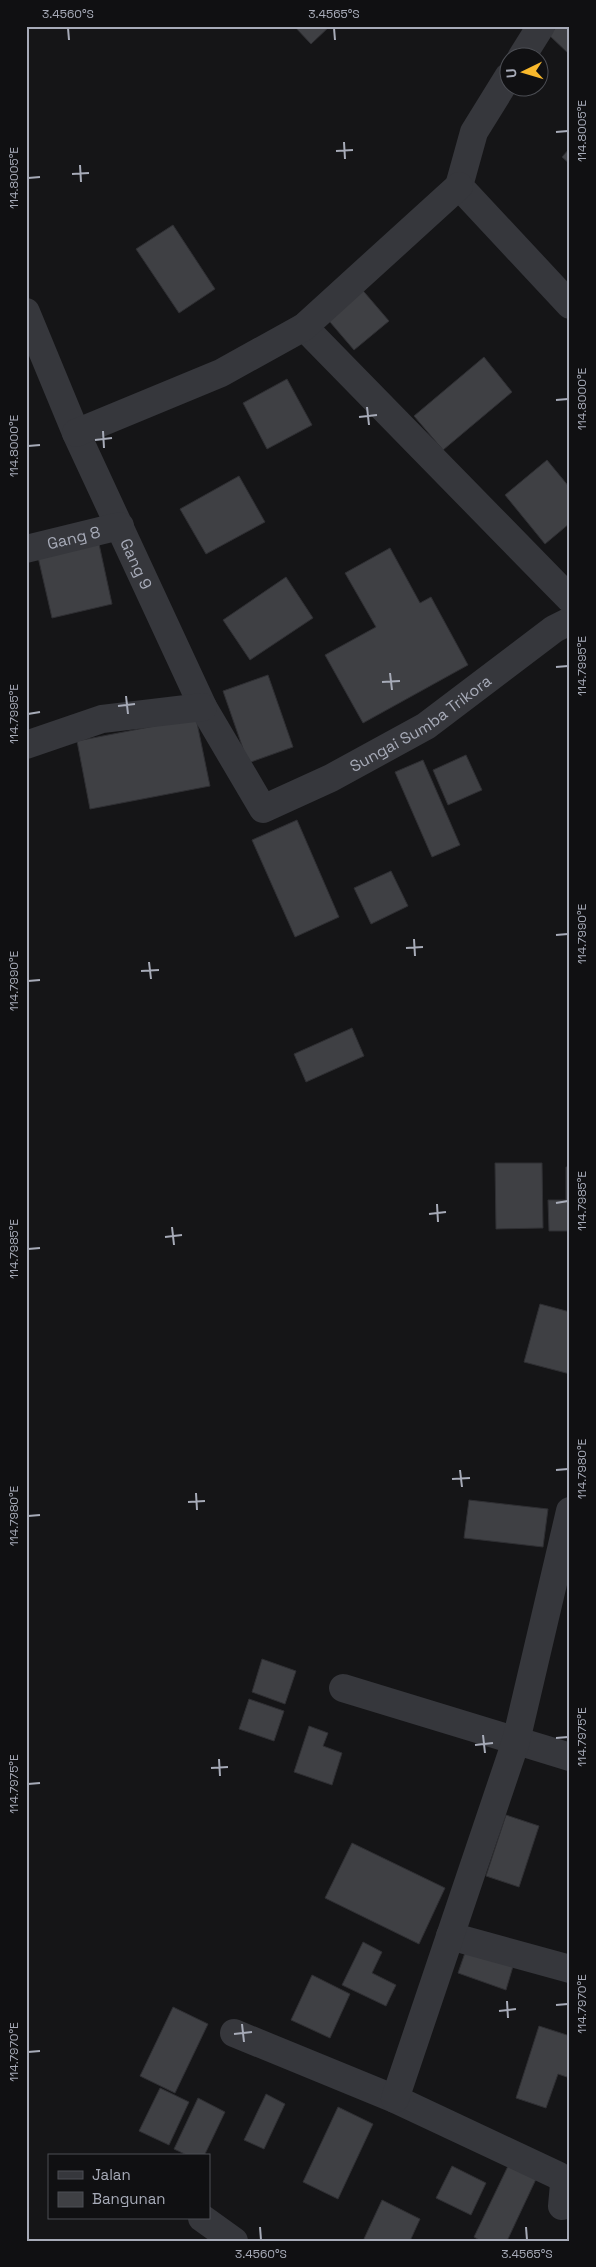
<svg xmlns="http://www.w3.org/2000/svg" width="596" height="2267" font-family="'Space Grotesk',sans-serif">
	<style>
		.building { fill: #3f4044; stroke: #2f2f33 }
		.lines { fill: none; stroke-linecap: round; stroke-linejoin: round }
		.street { stroke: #36373c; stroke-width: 28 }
		.ticks { fill: none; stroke: #a7abb8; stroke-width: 2 }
		.labels { text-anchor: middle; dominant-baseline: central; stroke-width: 4; stroke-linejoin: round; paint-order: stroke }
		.street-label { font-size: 16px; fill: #a7abb8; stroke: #101012 }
		.neatline { fill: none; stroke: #a7abb8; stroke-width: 2 }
		.ticks-label { font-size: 12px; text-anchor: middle; fill: #a7abb8 }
	</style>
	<rect width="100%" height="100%" fill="#151517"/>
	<g class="building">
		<path d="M 294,26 L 330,26 L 311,44 Z"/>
		<path d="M 558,26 L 570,26 L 570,55 L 549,35 Z"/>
		<path d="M 570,148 L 570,164 L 562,157 Z"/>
		<path d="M 173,225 L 215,289 L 179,313 L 136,249 Z"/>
		<path d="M 359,286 L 389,321 L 354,350 L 324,315 Z"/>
		<path d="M 484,357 L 512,392 L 443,450 L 414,416 Z"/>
		<path d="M 287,379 L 312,425 L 267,449 L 243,403 Z"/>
		<path d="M 547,460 L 570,488 L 570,523 L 545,544 L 505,495 Z"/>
		<path d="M 239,476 L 265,522 L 206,554 L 180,509 Z"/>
		<path d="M 99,544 L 112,604 L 52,618 L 38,557 Z"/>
		<path d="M 390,548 L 420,603 L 431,597 L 468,665 L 363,723 L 325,655 L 376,627 L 345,573 Z"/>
		<path d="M 286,577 L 313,618 L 250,660 L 223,620 Z"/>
		<path d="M 268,675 L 293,747 L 248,763 L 223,691 Z"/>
		<path d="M 196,718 L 210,786 L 90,809 L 77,741 Z"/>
		<path d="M 466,755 L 482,790 L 448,805 L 433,770 Z"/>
		<path d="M 423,760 L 460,845 L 432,857 L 395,772 Z"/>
		<path d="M 297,820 L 339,917 L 295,937 L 252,840 Z"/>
		<path d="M 391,871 L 408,906 L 371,924 L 354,888 Z"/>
		<path d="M 352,1028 L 364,1056 L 306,1082 L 294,1054 Z"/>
		<path d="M 495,1163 L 542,1163 L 543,1228 L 496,1229 Z"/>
		<path d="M 566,1167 L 570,1167 L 570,1231 L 549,1231 L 548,1200 L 566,1200 Z"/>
		<path d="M 540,1304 L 570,1312 L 570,1374 L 524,1362 Z"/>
		<path d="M 469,1500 L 548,1509 L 543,1547 L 464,1538 Z"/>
		<path d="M 262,1659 L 296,1671 L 285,1704 L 252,1692 Z"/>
		<path d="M 249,1699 L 284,1711 L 274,1741 L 239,1729 Z"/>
		<path d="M 309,1726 L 328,1733 L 323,1746 L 342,1753 L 332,1785 L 294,1772 Z"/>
		<path d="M 506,1815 L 539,1826 L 519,1887 L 486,1876 Z"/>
		<path d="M 352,1843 L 445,1888 L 419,1944 L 325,1898 Z"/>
		<path d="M 363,1942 L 382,1952 L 372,1973 L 396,1985 L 386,2006 L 342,1985 Z"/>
		<path d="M 467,1947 L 514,1963 L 506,1990 L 458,1973 Z"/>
		<path d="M 312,1975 L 350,1994 L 330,2038 L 291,2020 Z"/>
		<path d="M 173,2007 L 208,2024 L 175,2093 L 140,2076 Z"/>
		<path d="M 539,2026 L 570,2036 L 570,2078 L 558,2074 L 546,2108 L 516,2098 Z"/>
		<path d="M 160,2088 L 189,2102 L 169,2145 L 139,2131 Z"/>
		<path d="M 266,2094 L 285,2104 L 264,2149 L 244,2140 Z"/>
		<path d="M 198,2098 L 225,2112 L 204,2156 L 189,2156 L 174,2149 Z"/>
		<path d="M 338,2107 L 373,2124 L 338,2199 L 303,2182 Z"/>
		<path d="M 509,2164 L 537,2177 L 507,2241 L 481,2241 L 474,2237 Z"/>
		<path d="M 452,2166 L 486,2183 L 471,2215 L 436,2198 Z"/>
		<path d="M 382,2200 L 420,2219 L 410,2241 L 363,2241 Z"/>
	</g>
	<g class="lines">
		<g class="street">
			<path d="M 521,58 L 541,26"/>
			<path d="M 508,77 L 474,132 L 459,186 L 570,305"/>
			<path id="s1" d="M 26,312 L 76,433 L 203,707 L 263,809 L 331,778 L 426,726 L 554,629 L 570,621"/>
			<path d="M 304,327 L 570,599"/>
			<path d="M 76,433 L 221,373 L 304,327 L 459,186"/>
			<path id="s2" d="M 26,549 L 120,526"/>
			<path d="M 26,745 L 102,719 L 203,707"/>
			<path d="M 343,1688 L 570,1757"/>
			<path d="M 450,1936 L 570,1969"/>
			<path d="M 234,2033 L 395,2099 L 559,2176 L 564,2184 L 562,2206"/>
			<path d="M 395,2099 L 516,1741 L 570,1511"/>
			<path d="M 202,2218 L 234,2241"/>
		</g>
	</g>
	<path class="ticks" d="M 68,28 L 69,40M 334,28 L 335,40M 556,132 L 568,131M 344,142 L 345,159M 336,151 L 353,150M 80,165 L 81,182M 72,174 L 89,173M 28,178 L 40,177M 556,400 L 568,399M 367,407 L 369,425M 359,417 L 377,415M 103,431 L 104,448M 95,440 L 112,438M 28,446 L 40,445M 556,667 L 568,666M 390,673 L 392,690M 382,682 L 400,681M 126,696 L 128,714M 118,706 L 135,704M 28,714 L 40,712M 556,935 L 568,934M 414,939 L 415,956M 406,948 L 423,947M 149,962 L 151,979M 141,971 L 159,970M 28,981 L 40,980M 556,1203 L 568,1201M 437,1204 L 438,1222M 429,1214 L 446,1212M 172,1227 L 174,1245M 165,1237 L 182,1235M 28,1249 L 40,1248M 460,1470 L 462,1487M 556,1470 L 568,1469M 452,1479 L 470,1478M 196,1493 L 197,1510M 188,1502 L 205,1501M 28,1516 L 40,1515M 483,1735 L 485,1753M 556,1738 L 568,1737M 475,1745 L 493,1743M 219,1759 L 220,1776M 211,1768 L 228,1767M 28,1784 L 40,1783M 507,2001 L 508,2018M 556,2005 L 568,2004M 499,2011 L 516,2009M 242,2024 L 244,2042M 234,2034 L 252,2032M 28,2052 L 40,2051M 260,2227 L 261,2240M 526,2227 L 527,2240"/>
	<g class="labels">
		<g class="street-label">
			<text stroke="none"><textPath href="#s2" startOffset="49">Gang 8</textPath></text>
			<text stroke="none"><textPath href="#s1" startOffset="275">Gang 9</textPath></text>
			<text stroke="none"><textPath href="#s1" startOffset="731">Sungai Sumba Trikora</textPath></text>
		</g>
	</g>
	<rect width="596" height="2267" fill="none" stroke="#101012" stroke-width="55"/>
	<rect x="48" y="2154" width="162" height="65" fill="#101012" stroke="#4c4e54"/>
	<rect x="58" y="2171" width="25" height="8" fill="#36373c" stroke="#4c4e54"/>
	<text x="92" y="2180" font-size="15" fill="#a7abb8">Jalan</text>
	<rect x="58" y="2192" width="25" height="15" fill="#3f4044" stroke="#4c4e54"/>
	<text x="92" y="2204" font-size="15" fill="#a7abb8">Bangunan</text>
	<g transform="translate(524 72) rotate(265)"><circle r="24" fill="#101012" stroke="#4c4e54"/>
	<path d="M0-4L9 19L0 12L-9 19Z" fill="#f9b92c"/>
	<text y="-8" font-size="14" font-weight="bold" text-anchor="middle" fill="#a7abb8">U</text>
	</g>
	<rect x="28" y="28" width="540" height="2212" class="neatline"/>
	<g class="ticks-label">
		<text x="68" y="18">3.4560°S</text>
		<text x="334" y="18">3.4565°S</text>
		<text transform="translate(582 131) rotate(-90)" y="4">114.8005°E</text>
		<text transform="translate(14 178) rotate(-90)" y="4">114.8005°E</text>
		<text transform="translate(582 399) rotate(-90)" y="4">114.8000°E</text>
		<text transform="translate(14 446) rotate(-90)" y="4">114.8000°E</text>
		<text transform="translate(582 666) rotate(-90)" y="4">114.7995°E</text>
		<text transform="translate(14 714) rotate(-90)" y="4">114.7995°E</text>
		<text transform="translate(582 934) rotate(-90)" y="4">114.7990°E</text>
		<text transform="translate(14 981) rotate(-90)" y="4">114.7990°E</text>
		<text transform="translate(582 1201) rotate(-90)" y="4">114.7985°E</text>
		<text transform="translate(14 1249) rotate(-90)" y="4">114.7985°E</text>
		<text transform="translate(582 1469) rotate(-90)" y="4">114.7980°E</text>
		<text transform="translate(14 1516) rotate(-90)" y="4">114.7980°E</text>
		<text transform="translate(582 1737) rotate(-90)" y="4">114.7975°E</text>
		<text transform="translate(14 1784) rotate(-90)" y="4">114.7975°E</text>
		<text transform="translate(582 2004) rotate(-90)" y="4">114.7970°E</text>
		<text transform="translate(14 2052) rotate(-90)" y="4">114.7970°E</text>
		<text x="261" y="2258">3.4560°S</text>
		<text x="527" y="2258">3.4565°S</text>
	</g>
</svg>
